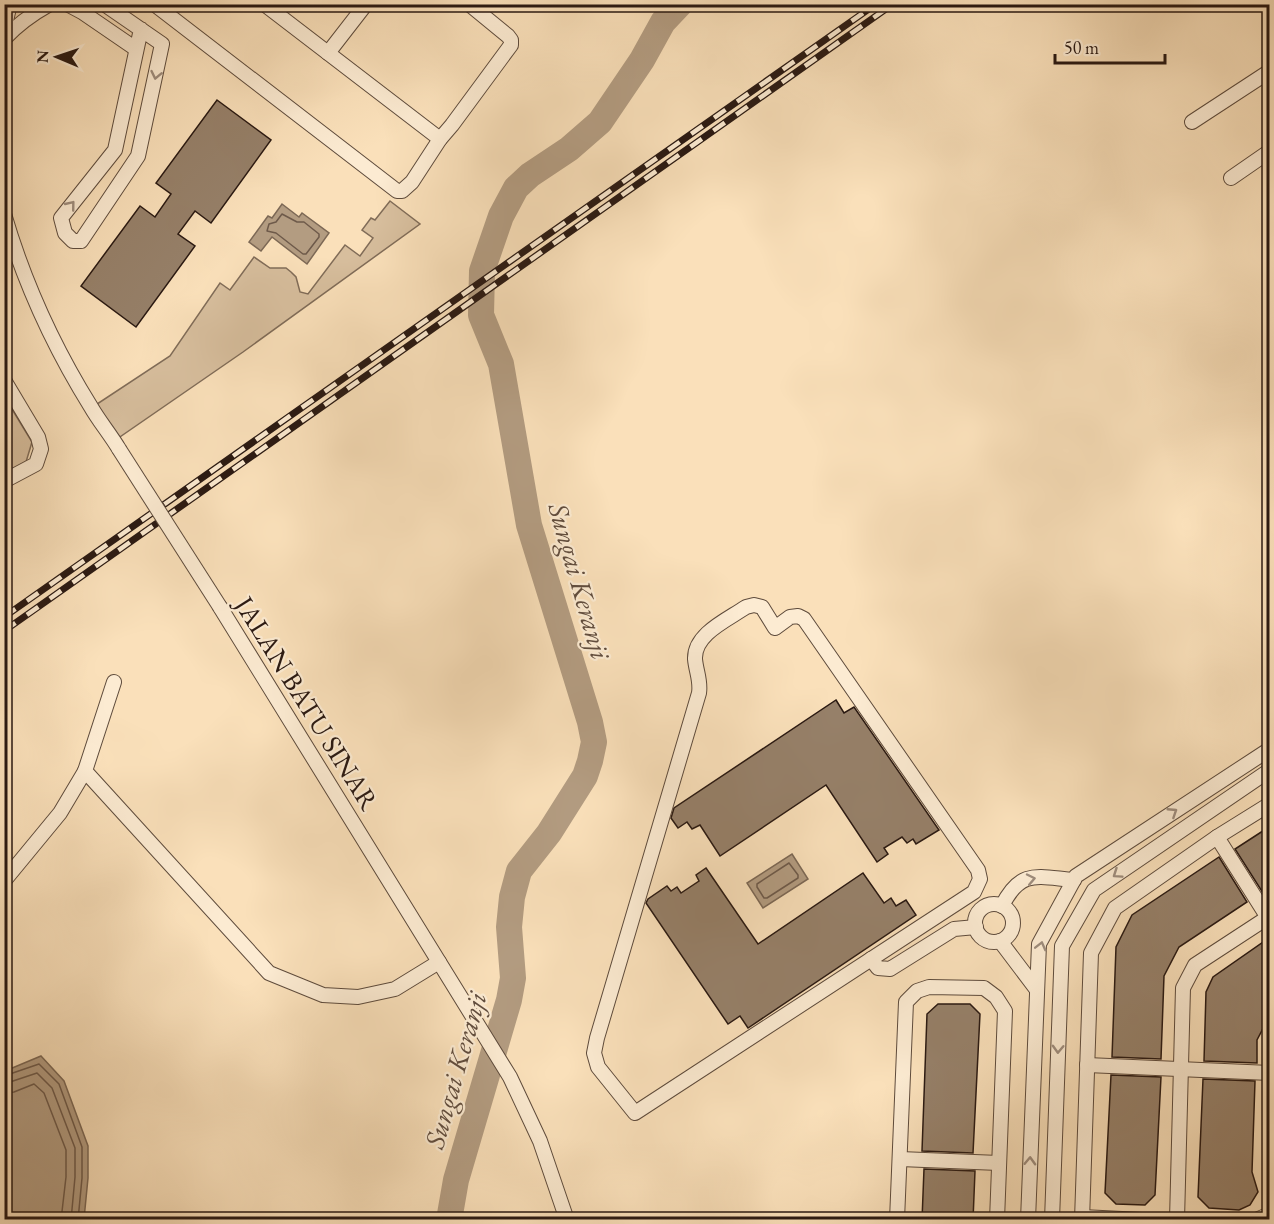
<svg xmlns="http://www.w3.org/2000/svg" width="1274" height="1224" font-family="'EB Garamond',serif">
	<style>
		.green { fill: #d7be9d; stroke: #806c58; stroke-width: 1.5 }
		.water { fill: #b39c81; stroke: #7c6855; stroke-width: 1.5 }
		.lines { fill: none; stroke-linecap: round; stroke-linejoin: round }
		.shore { stroke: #6e5a4a; stroke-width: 1.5 }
		.river { stroke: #b39c81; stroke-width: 26 }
		.building { fill: #968069; stroke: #2a1912; stroke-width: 1.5 }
		.minor-casing { stroke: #5e4b3c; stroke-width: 16 }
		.minor { stroke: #fcebd2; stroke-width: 14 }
		.rail-casing { stroke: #2a1912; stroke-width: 7 }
		.rail { stroke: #fcebd2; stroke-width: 4.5; stroke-dasharray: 14; stroke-linecap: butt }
		.minor-bridge-casing { stroke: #5e4b3c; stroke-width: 16; stroke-linecap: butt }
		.minor-bridge { stroke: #fcebd2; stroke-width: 14 }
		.oneway { stroke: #9e8c7c }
		.labels { text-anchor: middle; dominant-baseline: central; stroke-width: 4.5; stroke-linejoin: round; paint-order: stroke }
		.street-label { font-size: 27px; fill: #2a1912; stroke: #fcebd2 }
		.water-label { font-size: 28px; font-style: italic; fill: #614d3e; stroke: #fcebd2 }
	</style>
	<rect width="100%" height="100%" fill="#fae0ba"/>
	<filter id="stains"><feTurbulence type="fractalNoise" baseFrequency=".00333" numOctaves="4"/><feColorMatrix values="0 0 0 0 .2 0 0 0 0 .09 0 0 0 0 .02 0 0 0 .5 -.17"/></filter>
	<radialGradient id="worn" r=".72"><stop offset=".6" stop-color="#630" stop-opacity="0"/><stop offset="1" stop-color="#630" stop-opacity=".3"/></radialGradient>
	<g class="green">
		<path d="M 390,201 L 420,224 L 243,352 L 114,441 L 91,408 L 170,356 L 220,283 L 230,290 L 254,257 L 270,268 L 286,268 L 291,272 L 296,277 L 300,292 L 308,294 L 345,245 L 360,256 L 373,238 L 362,230 L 371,218 L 375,220 Z"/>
		<path d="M 4,396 L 32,442 L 26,462 L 5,473 Z"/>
	</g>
	<g class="water">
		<path d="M 282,204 L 299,217 L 302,213 L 329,233 L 307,264 L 272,237 L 261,251 L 249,242 L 268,216 L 272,218 Z"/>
		<path d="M 792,854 L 808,879 L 763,908 L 747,883 Z"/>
		<path d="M 41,1056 L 64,1081 L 88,1146 L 88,1178 L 84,1219 L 5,1219 L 5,1071 Z"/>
	</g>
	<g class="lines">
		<g class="shore">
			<path d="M 282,214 L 297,222 L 304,222 L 319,234 L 319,237 L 306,254 L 303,254 L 276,233 L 267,231 L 269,224 L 276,222 Z"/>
			<path d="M 789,863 L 798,875 L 798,878 L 767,898 L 764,898 L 757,887 L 757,884 Z"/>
			<path d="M 4,1076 L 39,1064 L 59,1084 L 82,1147 L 82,1178 L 78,1220"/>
			<path d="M 4,1084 L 37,1073 L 52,1088 L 75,1148 L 75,1177 L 71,1220"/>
			<path d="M 4,1093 L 14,1092 L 34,1084 L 44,1093 L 66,1150 L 66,1177 L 61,1220"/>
		</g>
		<path class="river" d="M 449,1220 L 456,1180 L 509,1000 L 513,978 L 509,927 L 512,897 L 519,871 L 549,833 L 585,776 L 590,761 L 594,742 L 590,722 L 529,525 L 501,364 L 481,315 L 482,271 L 501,216 L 516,188 L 530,175 L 569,149 L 600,122 L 642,60 L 663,22 L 680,4"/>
	</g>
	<g class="building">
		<path d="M 217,100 L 271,140 L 211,223 L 195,211 L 178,234 L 195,246 L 136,327 L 81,286 L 140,206 L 155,217 L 171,194 L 156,183 Z"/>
		<path d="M 836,700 L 844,713 L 854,707 L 939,830 L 916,844 L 913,839 L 907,843 L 902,837 L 884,848 L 888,854 L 877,862 L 826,785 L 720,856 L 700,825 L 692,829 L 687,822 L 678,828 L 671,818 L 674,808 Z"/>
		<path d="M 1269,827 L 1269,889 L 1263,893 L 1235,849 Z"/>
		<path d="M 1219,857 L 1247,902 L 1179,947 L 1164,976 L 1161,1059 L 1112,1057 L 1116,947 L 1132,915 Z"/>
		<path d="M 706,868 L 758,944 L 863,873 L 884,903 L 891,898 L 896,906 L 906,900 L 916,915 L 748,1028 L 740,1016 L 728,1024 L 646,903 L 648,899 L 667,886 L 671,891 L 677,887 L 681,893 L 699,881 L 696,875 Z"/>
		<path d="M 1269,938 L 1269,1017 L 1257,1040 L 1257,1063 L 1204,1061 L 1206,992 L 1213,977 Z"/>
		<path d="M 938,1004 L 970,1004 L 980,1014 L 973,1153 L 922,1151 L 927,1014 Z"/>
		<path d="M 1111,1075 L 1161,1077 L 1155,1195 L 1145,1205 L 1116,1204 L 1105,1193 Z"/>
		<path d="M 1203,1079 L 1255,1081 L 1252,1172 L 1258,1192 L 1250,1205 L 1239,1210 L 1209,1208 L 1198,1197 Z"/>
		<path d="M 924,1169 L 975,1171 L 973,1220 L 922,1220 Z"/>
	</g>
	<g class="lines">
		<g class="minor-casing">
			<g id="minor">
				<path d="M 67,4 L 82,12 L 136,49"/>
				<path d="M 104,4 L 162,44 L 138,156 L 81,241 L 73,241 L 65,233 L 61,218 L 115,150 L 141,29"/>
				<path d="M 154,4 L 397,191 L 402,191 L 412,182 L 440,139 L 452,125 L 511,45 L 511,40 L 508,36 L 469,4"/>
				<path d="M 264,4 L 440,139"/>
				<path d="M 4,29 L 10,4"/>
				<path d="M 4,39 C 18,24 32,14 50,4"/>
				<path d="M 328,53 L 366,4"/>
				<path d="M 1192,122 L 1270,71"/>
				<path d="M 1231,178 L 1270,151"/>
				<path d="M 4,214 C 24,282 53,346 91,407 C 99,421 110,434 119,449"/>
				<path d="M 4,380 L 38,437 L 41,449 L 36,464 L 4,481"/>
				<path d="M 754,605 L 762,607 L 775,628 L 790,617 L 798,616 L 804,619 L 978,870 L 980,879 L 974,892 L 635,1113 L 598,1067 L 594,1053 L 597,1038 L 699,693 C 701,681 696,671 695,659 C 694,634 727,620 746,607 Z"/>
				<path d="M 220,607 L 510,1077 L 540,1141 L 567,1220"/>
				<path d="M 85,771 L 269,973 L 323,995 L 358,997 L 395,989 L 439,962"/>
				<path d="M 1217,837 L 1270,921"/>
				<path d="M 4,881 L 60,813 L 85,771 L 114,682"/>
				<circle cx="994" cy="923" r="19"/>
				<path d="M 1002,906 C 1021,868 1038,877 1074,880"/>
				<path d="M 1000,941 L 1037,990"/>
				<path d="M 871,959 L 878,968 L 890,969 L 954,929 L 976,927"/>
				<path d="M 1087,1065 L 1270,1073"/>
				<path d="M 900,1159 L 999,1163"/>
				<path d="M 1082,1217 L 1142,1220"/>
				<path d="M 897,1220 L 906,1002 L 917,991 L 929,987 L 984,988 L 996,997 L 1005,1011 L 997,1220"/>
				<path d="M 1028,1220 L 1039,944 L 1076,876 L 1270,749"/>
				<path d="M 1052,1220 L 1062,946 L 1094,890 L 1270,770"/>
				<path d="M 1082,1220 L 1091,953 L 1115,908 L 1217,837 L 1270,804"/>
				<path d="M 1177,1220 L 1183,988 L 1195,965 L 1270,916"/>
				<path d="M 1256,1220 L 1270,1214"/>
			</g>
		</g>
		<use href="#minor" class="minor"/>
		<g class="rail-casing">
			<g id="rail">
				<path d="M 4,617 L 876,4"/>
				<path d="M 4,631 L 893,4"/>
			</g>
		</g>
		<use href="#rail" class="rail"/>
		<g class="minor-bridge-casing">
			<path id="minor-bridge" d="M 119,449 L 220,607"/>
		</g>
		<use href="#minor-bridge" class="minor-bridge"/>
	</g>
	<defs><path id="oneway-chevron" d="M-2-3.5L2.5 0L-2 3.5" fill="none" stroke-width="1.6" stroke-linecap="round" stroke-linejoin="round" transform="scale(1.5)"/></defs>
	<g class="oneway">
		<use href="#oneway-chevron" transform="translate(156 75) rotate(102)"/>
		<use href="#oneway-chevron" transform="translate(71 205) rotate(-51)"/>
		<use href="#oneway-chevron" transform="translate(1173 812) rotate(-33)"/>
		<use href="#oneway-chevron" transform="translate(1117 874) rotate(146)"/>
		<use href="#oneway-chevron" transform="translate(1031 879) rotate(-12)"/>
		<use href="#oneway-chevron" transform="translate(1041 946) rotate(-76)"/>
		<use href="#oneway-chevron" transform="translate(1058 1049) rotate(92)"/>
		<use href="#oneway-chevron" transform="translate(1030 1161) rotate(-88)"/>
	</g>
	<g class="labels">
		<g class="street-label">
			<text transform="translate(307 703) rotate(58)">JALAN BATU SINAR</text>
		</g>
		<g class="water-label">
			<text transform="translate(580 581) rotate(74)">Sungai Keranji</text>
			<text transform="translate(455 1070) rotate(-74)">Sungai Keranji</text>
		</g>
	</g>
	<rect width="1274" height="1224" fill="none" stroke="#fae0ba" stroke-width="24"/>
	<rect x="6" y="6" width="1262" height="1212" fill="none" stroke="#2a1912" stroke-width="3"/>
	<rect x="12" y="12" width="1250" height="1200" fill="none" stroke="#2a1912" stroke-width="1.5"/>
	<g transform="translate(57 57) rotate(272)" stroke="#fcebd2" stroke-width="4.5" paint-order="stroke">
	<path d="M0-4.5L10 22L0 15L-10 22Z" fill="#2a1912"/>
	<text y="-9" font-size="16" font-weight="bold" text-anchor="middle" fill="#2a1912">N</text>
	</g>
	<path d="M1055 54v9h110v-9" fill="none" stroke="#2a1912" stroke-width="3"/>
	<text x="1064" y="54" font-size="18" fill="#2a1912" stroke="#fcebd2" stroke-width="4.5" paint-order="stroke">50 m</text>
	<rect width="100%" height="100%" filter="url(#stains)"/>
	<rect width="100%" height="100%" fill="url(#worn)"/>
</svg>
